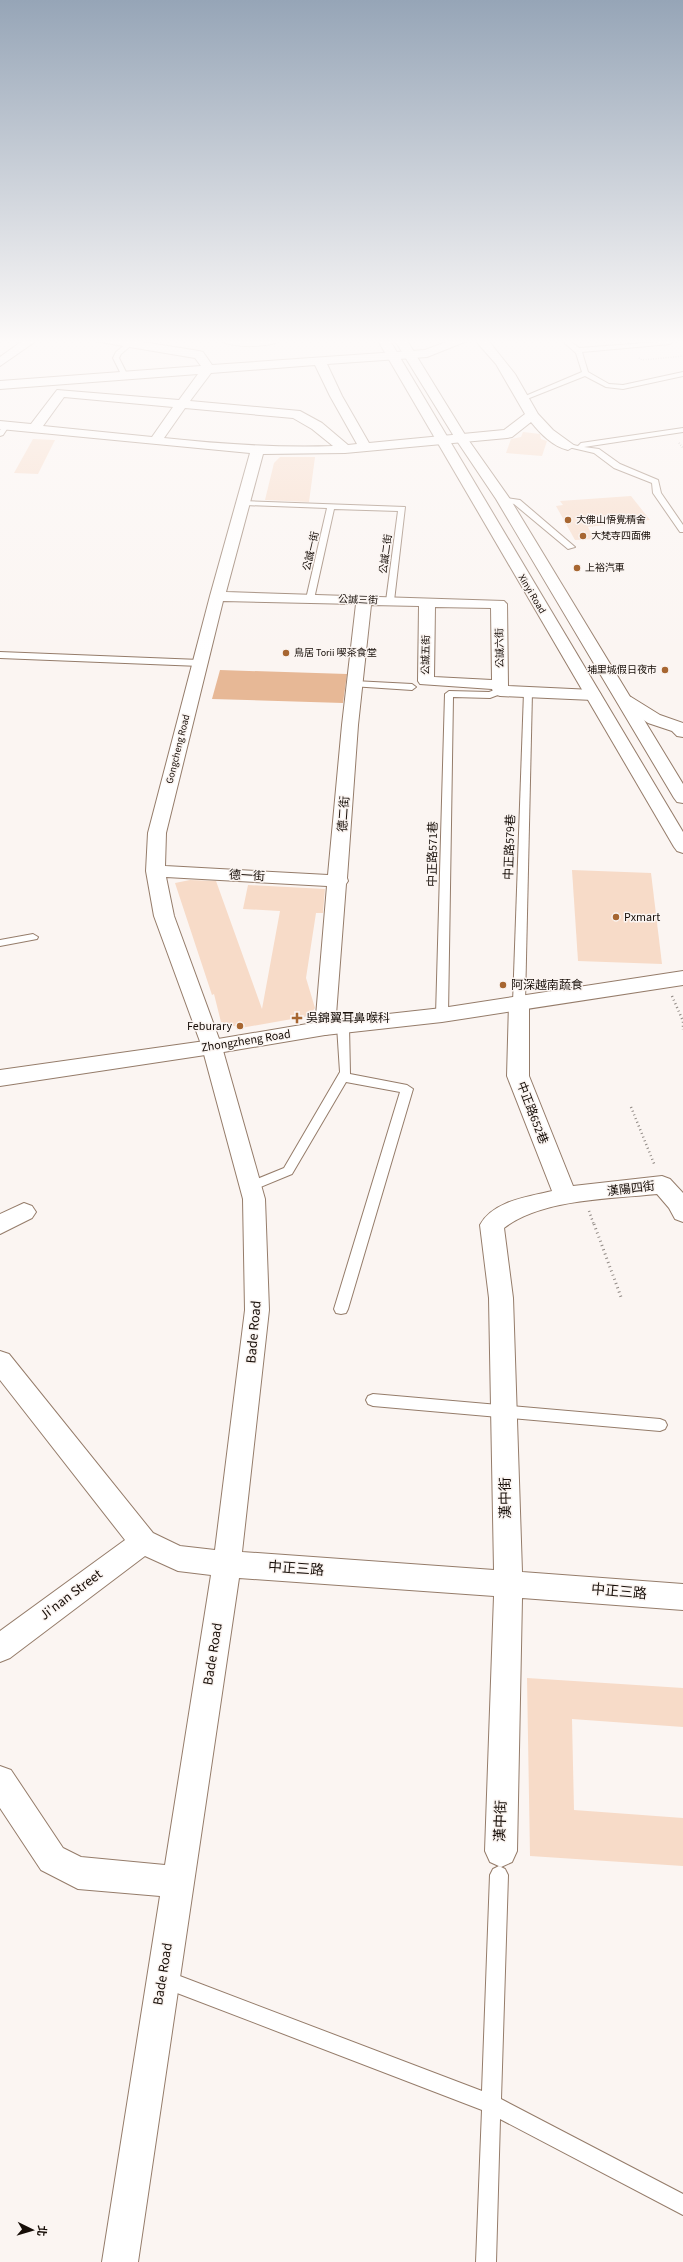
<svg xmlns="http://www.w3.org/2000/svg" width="683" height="2262" font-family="'Source Sans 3','Noto Sans TC',sans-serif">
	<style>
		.green { fill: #e7b896 }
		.building { fill: #f7dbc8 }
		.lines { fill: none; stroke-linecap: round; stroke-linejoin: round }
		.service-casing { stroke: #957c6a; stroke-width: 2 }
		.minor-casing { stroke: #957c6a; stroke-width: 2 }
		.tertiary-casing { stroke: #957c6a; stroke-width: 2 }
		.primary-casing { stroke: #957c6a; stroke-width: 2 }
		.path-far2 { stroke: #918a85; stroke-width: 1.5; stroke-dasharray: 0.5 2; stroke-linecap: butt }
		.path-far1 { stroke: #918a85; stroke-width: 2.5; stroke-dasharray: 1 3; stroke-linecap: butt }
		.path { stroke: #918a85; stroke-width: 3; stroke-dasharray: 1 3.5; stroke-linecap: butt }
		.service { fill: #fff; fill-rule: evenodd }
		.minor { fill: #fff; fill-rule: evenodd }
		.tertiary { fill: #fff; fill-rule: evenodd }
		.primary { fill: #fff; fill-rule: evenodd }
		.poi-dot { fill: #a76631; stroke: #fbf5f2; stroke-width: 1.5 }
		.labels { text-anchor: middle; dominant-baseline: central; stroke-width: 3; stroke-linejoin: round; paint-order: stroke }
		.far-poi-label { font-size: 10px; fill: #160d07; stroke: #fbf5f2; text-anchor: start }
		.far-street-label { font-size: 10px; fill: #160d07; stroke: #fbf5f2 }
		.street-label { font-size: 12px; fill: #160d07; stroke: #fbf5f2 }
		.poi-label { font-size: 12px; fill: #160d07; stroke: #fbf5f2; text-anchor: start }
		.near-street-label { font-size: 14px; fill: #160d07; stroke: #fbf5f2 }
	</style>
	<rect width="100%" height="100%" fill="#fbf5f2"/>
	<path class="green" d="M 220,670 L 347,674 L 343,703 L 212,699 Z"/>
	<g class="building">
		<path d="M 523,432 L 540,434 L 541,439 L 547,441 L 542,456 L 506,453 L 511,439 L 521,437 Z"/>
		<path d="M 33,439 L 55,440 L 38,474 L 14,473 Z"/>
		<path d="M 280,457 L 315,457 L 309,502 L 265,500 L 274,463 Z"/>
		<path d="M 631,496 L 650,520 L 588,527 L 594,539 L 575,540 L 556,506 L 563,505 L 560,501 Z"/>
		<path d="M 572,870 L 651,873 L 662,964 L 578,961 Z"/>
		<path d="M 190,880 L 216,881 L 262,1009 L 280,911 L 243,909 L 248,885 L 325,889 L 323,913 L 316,913 L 306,978 L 315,1008 L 309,1016 L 241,1028 L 221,1022 L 214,994 L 212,995 L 175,883 Z"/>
		<path d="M 527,1678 L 683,1688 L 683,1727 L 572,1719 L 574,1810 L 683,1818 L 683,1866 L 530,1856 Z"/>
	</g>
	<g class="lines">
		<g class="service-casing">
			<g id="service">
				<path d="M 132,339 L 139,339 L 121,354 L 119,358 L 128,376 L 125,378 L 122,376 L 113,358 L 116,352 Z"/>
				<path d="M 217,339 L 251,342 L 285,339 C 270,348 232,349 217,339 Z"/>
				<path d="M 560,339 L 568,339 L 579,348 L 672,341 L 673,342 L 670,344 L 582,352 L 588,372 L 609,384 L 623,385 L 683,372 L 683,376 L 623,389 L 606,387 L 585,376 L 527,399 L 523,399 L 523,397 L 582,372 L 576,353 Z"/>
				<path d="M 4,425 L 9,426 L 3,435 L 0,436 L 0,430 Z"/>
				<path d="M 683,428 L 683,432 L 584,447 L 599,449 L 620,464 L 658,480 L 661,493 L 683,525 L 683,532 L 680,532 L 653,493 L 652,483 L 614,468 L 594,453 L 564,446 L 568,444 L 578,446 L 581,443 Z"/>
				<path d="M 500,497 L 520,500 L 575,547 L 568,549 L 514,504 L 500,501 Z"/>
				<path d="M 242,501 L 405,507 L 394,601 L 390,603 L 386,601 L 398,511 L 334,509 L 314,599 L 310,601 L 306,599 L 327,508 L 245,505 L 241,503 Z"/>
				<path d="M 0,652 L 200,660 L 204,663 L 200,666 L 0,658 Z"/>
				<path d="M 354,681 L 412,684 L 416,687 L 412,690 L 351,686 L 350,684 Z"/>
				<path d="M 500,688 L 503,689 L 503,693 L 490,698 L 453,697 L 448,1015 L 442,1019 L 436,1015 L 445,694 L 449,691 L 489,692 Z"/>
				<path d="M 528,689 L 532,692 L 525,1003 L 519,1007 L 513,1003 L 524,692 Z"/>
				<path d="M 33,934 L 38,937 L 37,939 L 0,946 L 0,940 Z"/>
				<path d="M 343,1022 L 349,1026 L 350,1074 L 407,1085 L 413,1089 L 348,1309 L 346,1313 L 341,1314 L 336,1313 L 334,1309 L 400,1092 L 346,1082 L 292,1174 L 251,1191 L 247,1189 L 245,1186 L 247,1183 L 284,1168 L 340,1072 L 337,1026 Z"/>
				<path d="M 373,1394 L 660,1419 L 665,1421 L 667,1425 L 665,1429 L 660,1431 L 373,1406 L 368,1404 L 366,1400 L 368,1396 Z"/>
				<path d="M 499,1866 L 505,1869 L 508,1875 L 501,2099 L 683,2194 L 683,2215 L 500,2119 L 496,2262 L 476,2262 L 482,2110 L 164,1988 L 158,1985 L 155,1979 L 158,1973 L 164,1970 L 482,2091 L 490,1875 L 493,1869 Z"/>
			</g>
		</g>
		<g class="minor-casing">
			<g id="minor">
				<path d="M 25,339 L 39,339 L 0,366 L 0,357 Z"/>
				<path d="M 94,339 L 124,339 L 199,351 L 203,352 L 212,365 L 425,350 L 454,339 L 472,339 L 427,357 L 327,364 L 342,396 L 369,443 L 504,430 L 525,414 L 496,364 L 474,339 L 487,339 L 515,374 L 538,414 L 553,430 L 575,446 L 568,450 C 552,446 541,434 531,422 L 512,437 L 507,438 L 345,453 L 263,454 L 226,592 L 504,601 L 507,604 L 508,686 L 593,690 L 599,692 L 601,695 L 599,698 L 593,700 L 500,696 L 494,694 L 492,689 L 420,684 L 418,681 L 419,606 L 371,605 L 358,725 L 347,878 L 348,881 L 346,884 L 335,1028 L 332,1033 L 325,1035 L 318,1033 L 315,1028 L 327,886 L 166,877 L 174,916 L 222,1047 L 265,1199 L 269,1310 L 242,1552 L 494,1570 L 489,1298 L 480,1225 C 493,1201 527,1197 552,1191 L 507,1076 L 509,1003 L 512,998 L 519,996 L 526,998 L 529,1003 L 529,1076 L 573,1186 L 662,1176 L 670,1179 L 683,1193 L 683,1222 L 675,1219 L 669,1208 L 657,1194 C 610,1199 541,1199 504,1228 L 513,1298 L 522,1572 L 683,1584 L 683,1610 L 522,1598 L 517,1851 L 512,1862 L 501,1867 L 490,1862 L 485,1851 L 494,1596 L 239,1578 L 138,2262 L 102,2262 L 160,1896 L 78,1889 L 41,1870 L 0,1808 L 0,1766 L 11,1770 L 63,1848 L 81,1857 L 165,1865 L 211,1575 L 178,1571 L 145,1556 L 10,1658 L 0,1662 L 0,1631 L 125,1540 L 0,1380 L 0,1351 L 9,1354 L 153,1533 L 180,1546 L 215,1550 L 245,1310 L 243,1199 L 202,1047 L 154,916 L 146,871 L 148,833 L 210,596 L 250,453 L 0,429 L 0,421 L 31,424 L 57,390 L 179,400 L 198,374 L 0,389 L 0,381 L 201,366 L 195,358 L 100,342 ZM 315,365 L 330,396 L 357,444 L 348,445 L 322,423 L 300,411 L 190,401 L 211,373 ZM 64,397 L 173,407 L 152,437 L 43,426 ZM 185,408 L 293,418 L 312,429 L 333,446 C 276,448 220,444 164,438 ZM 223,601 L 356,604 L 342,725 L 328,875 L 165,866 L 166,833 ZM 435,607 L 491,608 L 492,680 L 434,677 Z"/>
				<path d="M 625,695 L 631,697 L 660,715 L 683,723 L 683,737 L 677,736 L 672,731 L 648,723 L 619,703 L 617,700 L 619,697 Z"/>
				<path d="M 24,1203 L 32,1206 L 36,1212 L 32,1218 L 0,1234 L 0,1214 Z"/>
			</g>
		</g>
		<g class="tertiary-casing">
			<path id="tertiary" d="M 683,971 L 683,985 L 442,1022 L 325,1035 L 212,1054 L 0,1086 L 0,1070 L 212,1040 L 325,1021 L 442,1008 Z"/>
		</g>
		<g class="primary-casing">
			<g id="primary">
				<path d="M 377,339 L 389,339 L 683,832 L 683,853 L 677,851 L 674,847 Z"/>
				<path d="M 394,339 L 406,339 L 467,438 L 510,499 L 683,784 L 683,803 L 677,802 L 674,798 L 496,499 L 455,438 Z"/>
			</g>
		</g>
		<g class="path-far2">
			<path d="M 639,358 L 642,360 L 683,356"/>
			<path d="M 679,443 L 683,448"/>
		</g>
		<g class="path-far1">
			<path d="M 672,996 L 683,1021 L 683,1030"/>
			<path d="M 631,1107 L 655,1166"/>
			<path d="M 589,1211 L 594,1225"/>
		</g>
		<path class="path" d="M 594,1224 L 621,1297"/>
		<use href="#service" class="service"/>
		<use href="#minor" class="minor"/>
		<use href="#tertiary" class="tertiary"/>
		<use href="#primary" class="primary"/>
	</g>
	<linearGradient id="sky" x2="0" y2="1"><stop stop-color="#96a5b7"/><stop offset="0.52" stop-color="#fdfaf9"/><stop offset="1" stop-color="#fdfaf9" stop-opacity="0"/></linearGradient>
	<rect width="683" height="656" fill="url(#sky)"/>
	<g class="poi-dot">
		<circle cx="568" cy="520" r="4"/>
		<circle cx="583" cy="536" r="4"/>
		<circle cx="577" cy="568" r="4"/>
		<circle cx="286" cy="653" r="4"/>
		<circle cx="665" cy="670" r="4"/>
		<circle cx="616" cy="917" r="4"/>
		<circle cx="503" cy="985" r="4"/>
		<path d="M295 1012h4v4h4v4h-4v4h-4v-4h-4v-4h4z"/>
		<circle cx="240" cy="1026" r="4"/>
	</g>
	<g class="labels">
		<g class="far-poi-label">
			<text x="576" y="520">大佛山悟覺精舍</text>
			<text x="591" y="536">大梵寺四面佛</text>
			<text x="585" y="568">上裕汽車</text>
			<text x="294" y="653">鳥居 Torii 喫茶食堂</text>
			<text x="657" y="670" text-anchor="end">埔里城假日夜市</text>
		</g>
		<g class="far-street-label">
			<text transform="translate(311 551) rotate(-77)">公誠一街</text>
			<text transform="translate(386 554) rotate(-82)">公誠二街</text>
			<text transform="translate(532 594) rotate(59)">Xinyi Road</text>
			<text transform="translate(358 600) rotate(2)">公誠三街</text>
			<text transform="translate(500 648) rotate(-91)">公誠六街</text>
			<text transform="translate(426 655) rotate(-89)">公誠五街</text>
			<text transform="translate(178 749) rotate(-76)">Gongcheng Road</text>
		</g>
		<g class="street-label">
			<text transform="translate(344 814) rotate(-86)">德二街</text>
			<text transform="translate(510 847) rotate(-88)">中正路579巷</text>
			<text transform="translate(433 854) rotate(-89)">中正路571巷</text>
			<text transform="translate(247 876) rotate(3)">德一街</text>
			<text transform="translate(246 1041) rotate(-9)">Zhongzheng Road</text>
			<text transform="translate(532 1113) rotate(69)">中正路652巷</text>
			<text transform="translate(631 1189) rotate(-7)">漢陽四街</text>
		</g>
		<g class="poi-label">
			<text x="624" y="917">Pxmart</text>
			<text x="511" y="985">阿深越南蔬食</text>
			<text x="306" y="1018">吳錦翼耳鼻喉科</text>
			<text x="232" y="1026" text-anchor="end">Feburary</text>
		</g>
		<g class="near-street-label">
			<text transform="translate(254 1332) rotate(-85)">Bade Road</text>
			<text transform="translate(506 1498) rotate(-91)">漢中街</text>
			<text transform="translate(296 1569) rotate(4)">中正三路</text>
			<text transform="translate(619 1592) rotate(5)">中正三路</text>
			<text transform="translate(71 1595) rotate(-37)">Ji'nan Street</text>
			<text transform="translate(213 1654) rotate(-81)">Bade Road</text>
			<text transform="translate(501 1821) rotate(-88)">漢中街</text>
			<text transform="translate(163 1974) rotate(-81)">Bade Road</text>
		</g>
	</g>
	<g transform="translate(32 2230) rotate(95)" stroke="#fbf5f2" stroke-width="3" paint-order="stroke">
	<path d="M0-3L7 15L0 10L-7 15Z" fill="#160d07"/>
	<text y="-6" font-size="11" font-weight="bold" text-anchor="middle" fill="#160d07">北</text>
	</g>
</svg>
